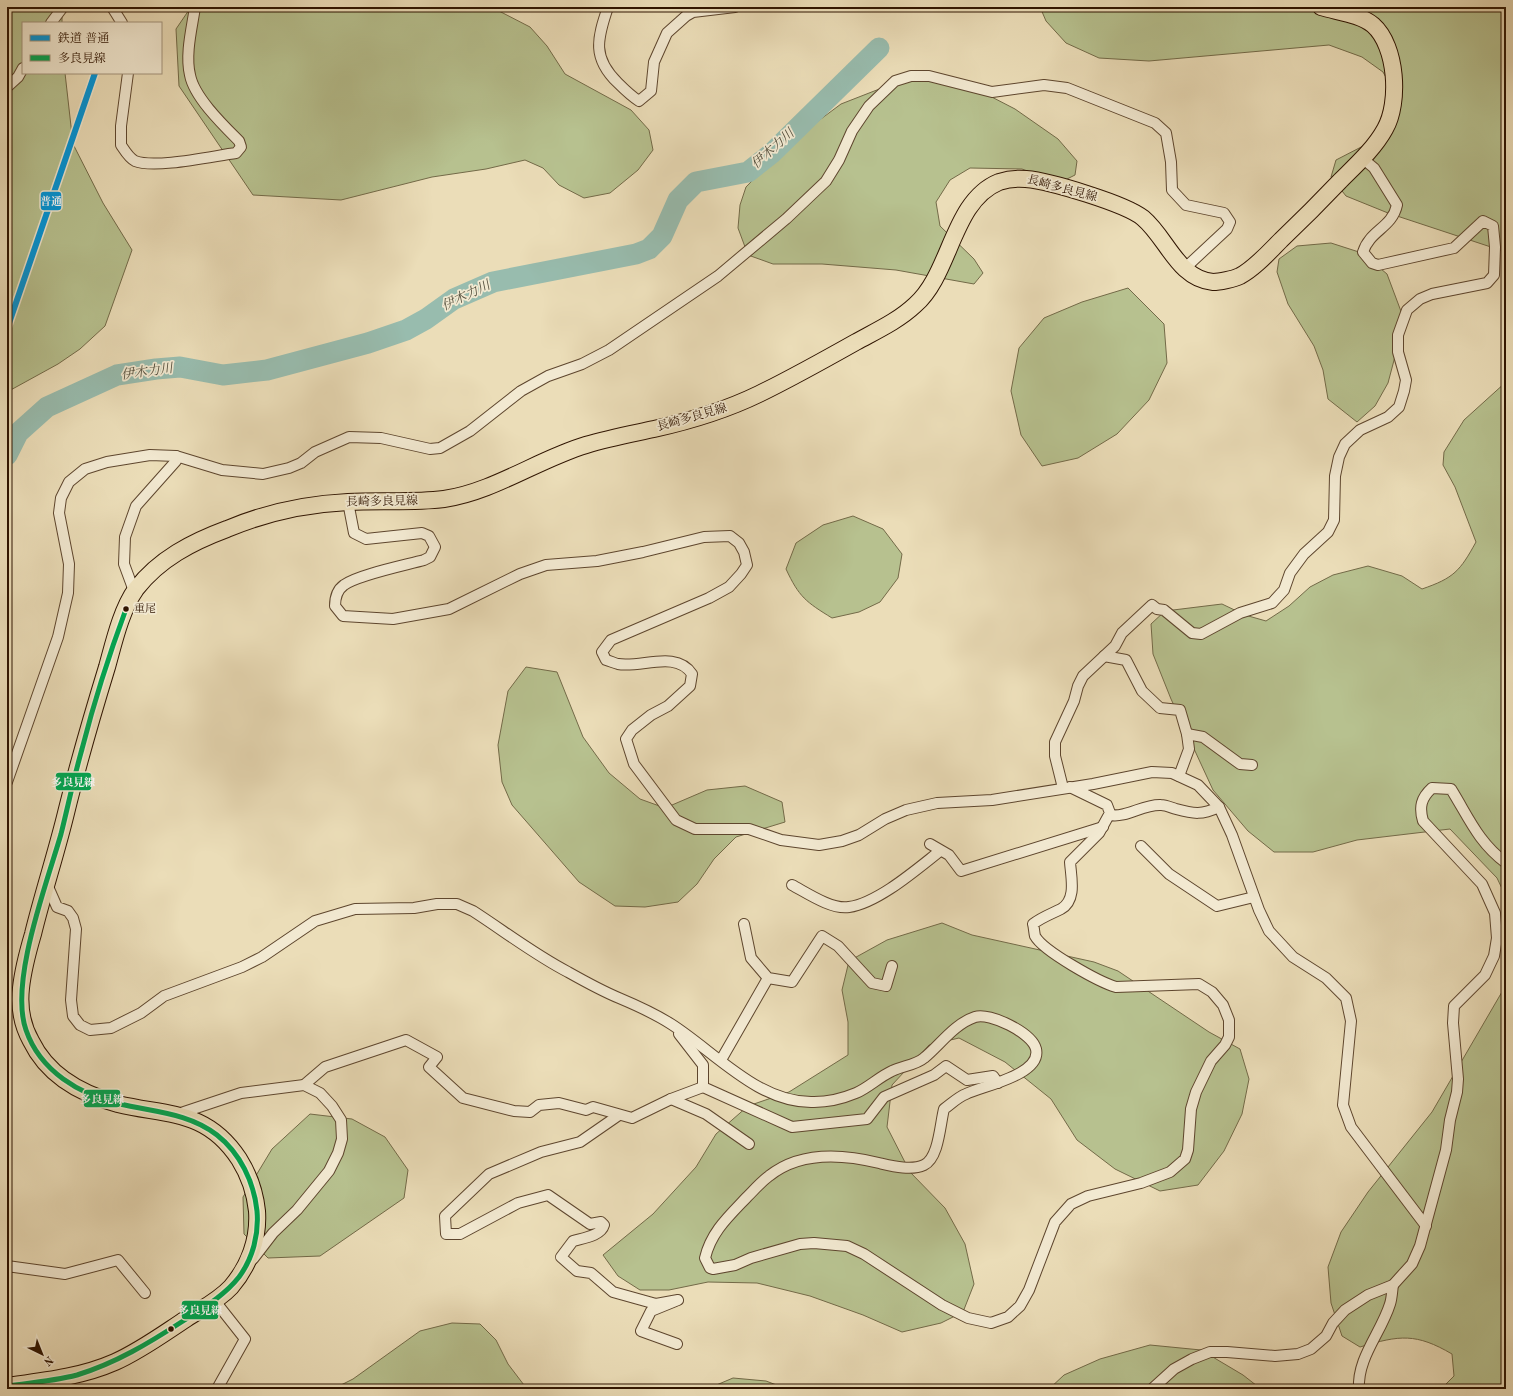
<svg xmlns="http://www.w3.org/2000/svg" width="1513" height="1396" font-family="'Old Standard TT','Noto Serif JP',serif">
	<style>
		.green { fill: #b7c18f; stroke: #736a48 }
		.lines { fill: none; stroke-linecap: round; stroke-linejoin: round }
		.river { stroke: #98bcae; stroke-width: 21 }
		.minor-casing { stroke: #5e462e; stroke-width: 12 }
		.primary-casing { stroke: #2f1400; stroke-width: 18 }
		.minor { stroke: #f2e9d1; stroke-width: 10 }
		.primary { stroke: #ebddb8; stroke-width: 16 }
		.bus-1-casing { stroke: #f2e9d1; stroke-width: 8 }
		.bus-1 { stroke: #00a651; stroke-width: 5 }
		.rail-1-casing { stroke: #f2e9d1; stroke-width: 9 }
		.rail-1 { stroke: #0095d9; stroke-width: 6 }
		.bus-dot { fill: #2f1400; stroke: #f2e9d1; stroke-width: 1.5 }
		.labels { text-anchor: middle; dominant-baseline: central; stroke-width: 3.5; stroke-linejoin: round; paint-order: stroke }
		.bus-label { font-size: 11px; fill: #2f1400; stroke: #f2e9d1; text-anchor: start }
		.street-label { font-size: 12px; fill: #2f1400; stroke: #f2e9d1 }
		.water-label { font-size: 13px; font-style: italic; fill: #544f3d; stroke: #f2e9d1 }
		.line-badge { stroke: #f2e9d1; stroke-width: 1.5 }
		.badge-label { font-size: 11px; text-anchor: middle; font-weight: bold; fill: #fff }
	</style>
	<rect width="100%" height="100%" fill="#ebddb8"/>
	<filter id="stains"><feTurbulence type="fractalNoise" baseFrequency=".005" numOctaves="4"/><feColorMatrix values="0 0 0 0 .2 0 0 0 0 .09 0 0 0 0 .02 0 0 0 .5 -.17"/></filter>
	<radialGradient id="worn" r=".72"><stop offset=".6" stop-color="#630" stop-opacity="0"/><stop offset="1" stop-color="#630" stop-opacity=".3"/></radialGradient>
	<g class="green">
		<path d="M 7,7 L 62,7 L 62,23 L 23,23 L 23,73 L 65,73 L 73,144 L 103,203 L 132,250 L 105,326 L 80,349 L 58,364 L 7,392 Z"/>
		<path d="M 191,7 L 463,7 L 499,11 L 530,27 L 547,46 L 565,74 L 631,110 L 649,130 L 653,150 L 638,170 L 610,193 L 584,198 L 559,185 L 543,168 L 525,160 L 486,169 L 432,177 L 341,200 L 253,195 L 179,86 L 176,29 Z"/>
		<path d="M 1040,7 L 1506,7 L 1506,252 L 1388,213 L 1346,196 L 1331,177 L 1336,160 L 1367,144 L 1395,119 L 1394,92 L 1383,72 L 1362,57 L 1329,45 L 1149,61 L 1099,58 L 1066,43 L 1046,21 Z"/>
		<path d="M 910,77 L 950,80 L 984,93 L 1015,109 L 1058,139 L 1077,161 L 1075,175 L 1059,183 L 1022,169 L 970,168 L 950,180 L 936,202 L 940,226 L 974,259 L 983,273 L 974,284 L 896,270 L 822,264 L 773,264 L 748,255 L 738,228 L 740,205 L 746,187 L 790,142 L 841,104 Z"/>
		<path d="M 1331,243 L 1362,253 L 1387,274 L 1402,314 L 1398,345 L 1388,383 L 1375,406 L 1357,422 L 1328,399 L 1323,370 L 1314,346 L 1288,304 L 1277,272 L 1279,259 L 1297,246 Z"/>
		<path d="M 1128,288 L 1164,324 L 1167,363 L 1149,400 L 1117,434 L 1078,458 L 1042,466 L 1021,435 L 1011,391 L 1019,348 L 1044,318 L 1082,302 Z"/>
		<path d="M 1506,382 L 1506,897 L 1497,878 L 1450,829 L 1357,840 L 1313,852 L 1274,852 L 1248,831 L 1213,790 L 1171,699 L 1153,654 L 1151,624 L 1165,611 L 1222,604 L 1245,615 L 1266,621 L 1289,606 L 1310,587 L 1333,575 L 1368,566 L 1402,576 L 1422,589 C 1454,578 1460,571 1476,542 L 1455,487 L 1443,465 L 1444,452 L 1464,420 Z"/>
		<path d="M 853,516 L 883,529 L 902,554 L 898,578 L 880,602 L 859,612 L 832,618 C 806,602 799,597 786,569 L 796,543 L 823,525 Z"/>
		<path d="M 526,667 L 557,672 L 583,737 L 609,773 L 640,799 L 665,808 L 707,790 L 745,786 L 782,802 L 785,822 L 736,837 L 714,859 L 697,884 L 678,902 L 645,907 L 615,906 L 579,882 L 512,805 L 502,782 L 498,745 L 508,691 Z"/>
		<path d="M 942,923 L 972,935 L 1094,962 L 1118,971 L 1209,1032 L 1240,1049 L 1249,1079 L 1242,1114 L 1224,1151 L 1198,1185 L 1160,1191 L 1115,1169 L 1077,1140 L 1051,1099 L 1005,1062 L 959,1038 L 929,1045 L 892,1085 L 887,1127 L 910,1172 L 945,1208 L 965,1244 L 974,1284 L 963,1312 L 941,1323 L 902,1332 L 863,1315 L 810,1296 L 757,1283 L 708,1282 L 669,1290 L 640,1290 L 618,1276 L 603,1255 L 653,1214 L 696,1167 L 716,1134 L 748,1106 L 789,1092 L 848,1055 L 848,1022 L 842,990 L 849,961 L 887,940 Z"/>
		<path d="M 1506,985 L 1506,1389 L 1441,1389 L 1454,1376 L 1452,1354 C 1416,1333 1400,1335 1360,1347 L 1342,1336 L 1331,1303 L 1328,1267 L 1341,1232 L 1368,1192 L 1432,1112 Z"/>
		<path d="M 310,1114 L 352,1119 L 385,1137 L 408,1170 L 404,1198 L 320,1256 L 268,1258 L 244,1234 L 243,1197 L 272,1149 Z"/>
		<path d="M 452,1323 L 480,1324 L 496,1340 L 508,1364 L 527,1389 L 333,1389 L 353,1379 L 420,1331 Z"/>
		<path d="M 1150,1345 L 1201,1350 L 1243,1375 L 1261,1389 L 1049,1389 L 1064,1375 L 1100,1359 Z"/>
		<path d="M 733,1378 L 766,1381 L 787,1389 L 707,1389 Z"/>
	</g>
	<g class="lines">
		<path class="river" d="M 7,455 L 18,433 L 47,407 L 117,375 L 156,369 L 180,367 L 223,375 L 267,370 L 368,343 L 406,330 L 426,319 L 454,299 L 493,282 L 636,254 L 649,249 L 662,236 L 678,200 L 696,182 L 748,172 L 772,153 L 879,48"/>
		<g class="minor-casing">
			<g id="minor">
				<path d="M 112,7 L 122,23"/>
				<path d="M 608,7 C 597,39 592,58 618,83 C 625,90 631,96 639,101 L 651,91 L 654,62 L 667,33 L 686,16 L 693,12 L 735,7"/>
				<path d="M 51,23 L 63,7"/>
				<path d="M 128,73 L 121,126 L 121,145 C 125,151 129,158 135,161 C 155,169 213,156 236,153 L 241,147 L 239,141 C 223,125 194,97 190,75 C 185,54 192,28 195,7"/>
				<path d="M 7,87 L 18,77 L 23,68"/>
				<path d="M 348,502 L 354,533 L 366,539 L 422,533 L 429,536 L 435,547 L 430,557 L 424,560 C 406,565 357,575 344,585 C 337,590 335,598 335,606 L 343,616 L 393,619 L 449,609 L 520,574 L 546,565 L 597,561 L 643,552 L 704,537 L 730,536 L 739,543 L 744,552 L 747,565 L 741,574 L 729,587 L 709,598 L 611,640 L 602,652 L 606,660 C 610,661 614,663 618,664 C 642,668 676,650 692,674 L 690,686 L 668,706 L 651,715 L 632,730 L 626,739 L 634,764 L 676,820 L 695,829 L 749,829 L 781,840 L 819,845 L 842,841 L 859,835 L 885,819 L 906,810 L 937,803 L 992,800 L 1093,784 L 1152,772 L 1172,773 L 1198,785 L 1219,807 L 1232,835 L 1259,910 L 1269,931 L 1293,957 L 1326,978 L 1346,998 L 1351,1021 L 1343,1105 L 1351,1127 L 1426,1226"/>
				<path d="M 134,591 L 124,564 L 125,537 L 136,506 L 176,461 L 176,456"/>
				<path d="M 1104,656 L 1126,660 L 1142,691 L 1160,708 L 1180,710 L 1187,734 L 1189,749 L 1179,776"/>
				<path d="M 1187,734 L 1203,737 L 1240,764 L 1252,765"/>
				<path d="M 7,782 L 58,637 L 68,593 L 69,564 L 59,513 L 61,498 L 69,482 L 85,469 L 107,462 L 150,455 L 176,456 L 222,470 L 263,474 L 289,468 L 301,463 L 315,452 L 349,437 L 381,438 L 430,449 L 440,448 L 470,431 L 521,391 L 548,376 L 582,364 L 609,350 L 718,276 L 786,219 L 826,181 L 839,160 L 852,131 L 869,106 L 895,81 L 911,76 L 929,76 L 992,92 L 1044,85 L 1067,88 L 1155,123 L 1166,133 L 1171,162 L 1172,190 L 1186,205 L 1224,213 L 1230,222 L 1227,229 L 1184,269"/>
				<path d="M 1063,788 L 1055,756 L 1055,742 L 1074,701 L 1078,686 L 1083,676 L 1115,646 L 1122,633 L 1152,605 L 1157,609 L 1164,610 L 1192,633 L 1201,634 L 1240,613 L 1272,603 L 1284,590 L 1290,573 L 1304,554 L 1328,532 L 1334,520 L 1335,476 L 1339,457 L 1345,444 L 1360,430 L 1388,417 L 1399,407 L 1404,391 L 1406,380 L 1398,352 L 1398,335 L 1407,310 L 1420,299 L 1432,294 L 1487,283 L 1494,275 L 1495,247 L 1493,226 L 1483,221 L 1454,248 L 1378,265 L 1372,263 L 1363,252 C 1370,230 1392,228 1397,205 L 1374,168 L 1362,158"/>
				<path d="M 1110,815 C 1127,818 1143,804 1161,805 C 1166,805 1172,808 1176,809 C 1194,814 1202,815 1219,807"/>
				<path d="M 930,844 L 949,855 L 961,871 L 1103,827"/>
				<path d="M 1141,846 L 1169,874 L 1217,906 L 1254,897"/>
				<path d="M 46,882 L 57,907 L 68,911 L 73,918 L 76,929 L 71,1000 L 73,1016 L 80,1025 L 90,1030 L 111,1028 L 141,1013 L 164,996 L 242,967 L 262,957 L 315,921 L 355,909 L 414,908 L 437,904 L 457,904 L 473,911 C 504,931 535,955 568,972 C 584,981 602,991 619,998 C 638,1006 654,1013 671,1024 C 715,1052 759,1104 814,1102 C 827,1102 844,1098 856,1093 C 868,1088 879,1077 892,1071 C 902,1066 916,1065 924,1058 C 940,1045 954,1024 975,1017 C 990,1012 1032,1033 1036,1049 C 1042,1075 982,1086 966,1094 C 958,1097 951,1104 944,1109 C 940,1124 939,1158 924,1165 C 911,1171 892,1166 879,1163 C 843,1154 800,1151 769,1176 C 761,1182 754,1190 747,1197 C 729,1216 711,1232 705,1258 L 710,1268 L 713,1269 L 735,1265 L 751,1258 L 800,1244 L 814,1243 L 847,1246 L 864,1254 L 942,1305 L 968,1318 L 991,1323 L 1008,1317 L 1020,1306 L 1029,1290 L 1055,1222 L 1071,1204 L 1088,1196 L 1141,1183 L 1170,1172 L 1185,1159 L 1188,1150 L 1191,1109 L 1196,1092 L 1211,1061 L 1225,1045 L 1229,1037 L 1229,1020 L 1223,1005 L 1212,992 L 1199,984 L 1116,987 C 1099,982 1043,951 1035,936 C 1034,932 1034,927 1033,924 C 1042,917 1051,914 1061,909 C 1077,900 1071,877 1070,862 L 1099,833 L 1110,813 L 1107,805 L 1070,787"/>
				<path d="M 792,885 C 807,893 832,910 849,907 C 878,903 917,869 940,851"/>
				<path d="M 744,924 L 751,958 L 768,978 L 792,982 L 822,936 L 838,946 L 872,983 L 886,986 L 892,966"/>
				<path d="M 721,1060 L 768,978"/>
				<path d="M 304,1085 L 325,1067 L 406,1040 L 437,1057 L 429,1067 L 463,1098 L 514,1111 L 530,1112 L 539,1105 L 559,1103 L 586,1110 L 593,1107 L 632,1118 L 671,1099 L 703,1087 L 703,1065 L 679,1034"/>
				<path d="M 703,1087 L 792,1127 L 867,1119 L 884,1097 L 934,1075 L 946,1066 L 967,1080 L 993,1076 L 998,1083"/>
				<path d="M 671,1099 L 706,1114 L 749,1144"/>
				<path d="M 178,1114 L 241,1093 L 304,1085 L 320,1093 L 332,1106 L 341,1120 L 342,1139 L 338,1153 L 329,1171 L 297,1210 L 273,1233 L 253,1259"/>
				<path d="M 619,1115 L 580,1142 L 541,1152 L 489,1174 L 445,1216 L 446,1234 L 460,1234 L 518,1203 L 548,1195 L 590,1224 L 601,1222 L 604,1225 C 601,1236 583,1238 573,1241 L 561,1257 L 577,1271 L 591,1273 L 613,1292 L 656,1304 L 678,1300 L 651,1311 L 641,1331 L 677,1344"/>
				<path d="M 7,1266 L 65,1274 L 118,1260 L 145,1293"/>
				<path d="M 215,1301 L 245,1339 L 217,1389"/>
				<path d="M 1152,1389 L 1174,1369 L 1192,1359 L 1210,1352 L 1227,1352 L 1275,1356 L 1298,1354 L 1311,1349 L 1326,1336 L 1333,1323 L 1345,1310 L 1368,1295 L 1393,1285 L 1412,1264 L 1420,1246 L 1446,1150 L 1450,1120 L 1457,1092 L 1458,1079 L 1453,1023 L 1454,1006 L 1485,975 L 1494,956 L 1497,938 L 1495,913 L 1482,884 L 1423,821 C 1419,807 1421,798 1432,788 L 1451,789 C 1469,818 1478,842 1506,863"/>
				<path d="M 1359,1389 C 1357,1358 1381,1333 1390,1304 C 1392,1298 1392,1291 1393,1285"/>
			</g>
		</g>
		<g class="primary-casing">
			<path id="primary" d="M 7,1386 C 43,1381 81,1377 115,1362 C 140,1351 163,1334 186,1319 C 201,1309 218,1301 231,1287 C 249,1266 259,1239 257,1211 C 255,1192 249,1175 239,1159 C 206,1109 167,1116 118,1104 C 81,1094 48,1076 31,1041 C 22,1025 19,1006 21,988 C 23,969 28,951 33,934 C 43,893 56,854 66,813 C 78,764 92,716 107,667 C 114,642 121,610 136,589 C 159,559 192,542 227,529 C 265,513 306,504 348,502 C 380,500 412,503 444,499 C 493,492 539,459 586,445 C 609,438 631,434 654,429 C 690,421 726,410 759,394 C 792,378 824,360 856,342 C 876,331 898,321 915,305 C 951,274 952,201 999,182 C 1008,179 1016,178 1026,179 C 1050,181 1126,204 1143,218 C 1167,238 1178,279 1213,282 C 1219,282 1234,279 1240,276 C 1255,268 1269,252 1281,240 C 1301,221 1321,201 1340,181 C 1356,165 1374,149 1385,129 C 1400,103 1397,46 1373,25 C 1360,14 1337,12 1321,7"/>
		</g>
		<use href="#minor" class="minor"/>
		<use href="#primary" class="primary"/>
		<g class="bus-1-casing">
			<path id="bus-1" d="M 7,1386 C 30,1383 54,1381 77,1375 C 116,1363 149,1343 183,1321 C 203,1308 224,1296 239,1277 C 253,1258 259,1234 257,1211 C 254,1182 240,1153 217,1135 C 189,1113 154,1112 120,1104 C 80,1095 40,1071 26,1030 C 9,982 47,883 61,834 C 68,806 74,777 82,749 C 94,702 109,655 126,609"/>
		</g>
		<use href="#bus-1" class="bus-1"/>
		<g class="rail-1-casing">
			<path id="rail-1" d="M 7,329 L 95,73"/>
		</g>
		<use href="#rail-1" class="rail-1"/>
	</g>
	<g class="bus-dot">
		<circle cx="126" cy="609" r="3.5"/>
		<circle cx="171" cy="1329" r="3.5"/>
	</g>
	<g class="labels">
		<g class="bus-label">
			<text x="134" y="609">重尾</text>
		</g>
		<g class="street-label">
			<text transform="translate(1062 189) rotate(15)">長崎多良見線</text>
			<text transform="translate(692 418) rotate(-16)">長崎多良見線</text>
			<text transform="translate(382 502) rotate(-1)">長崎多良見線</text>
		</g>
		<g class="water-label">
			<text transform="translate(773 149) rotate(-42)">伊木力川</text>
			<text transform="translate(466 296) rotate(-26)">伊木力川</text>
			<text transform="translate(147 372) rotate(-8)">伊木力川</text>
		</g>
	</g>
	<g class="line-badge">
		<rect x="40" y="191" width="22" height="20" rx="4" fill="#0095d9"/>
		<rect x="55" y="772" width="37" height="19" rx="4" fill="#00a651"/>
		<rect x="83" y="1089" width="38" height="19" rx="4" fill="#00a651"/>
		<rect x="181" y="1300" width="38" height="20" rx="4" fill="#00a651"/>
	</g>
	<g class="badge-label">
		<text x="51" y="205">普通</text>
		<text x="73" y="786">多良見線</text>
		<text x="102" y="1103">多良見線</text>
		<text x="200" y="1314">多良見線</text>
	</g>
	<rect width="1513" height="1396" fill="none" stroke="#ebddb8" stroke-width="24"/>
	<rect x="8" y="8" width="1497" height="1380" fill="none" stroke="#2f1400" stroke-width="2"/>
	<rect x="12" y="12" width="1489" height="1372" fill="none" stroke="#2f1400"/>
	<rect x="22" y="22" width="140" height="52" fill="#f2e9d1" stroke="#a4947d"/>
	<rect x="30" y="35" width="20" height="6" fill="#0095d9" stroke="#a4947d"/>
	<text x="58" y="42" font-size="12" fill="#2f1400">鉄道 普通</text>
	<rect x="30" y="55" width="20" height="6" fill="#00a651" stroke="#a4947d"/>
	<text x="58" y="62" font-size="12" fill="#2f1400">多良見線</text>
	<g transform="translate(42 1354) rotate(137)" stroke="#f2e9d1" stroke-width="3" paint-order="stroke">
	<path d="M0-3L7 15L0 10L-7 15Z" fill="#2f1400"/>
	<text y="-6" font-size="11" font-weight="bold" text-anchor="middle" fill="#2f1400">N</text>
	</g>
	<rect width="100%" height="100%" filter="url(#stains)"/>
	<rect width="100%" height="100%" fill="url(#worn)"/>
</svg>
